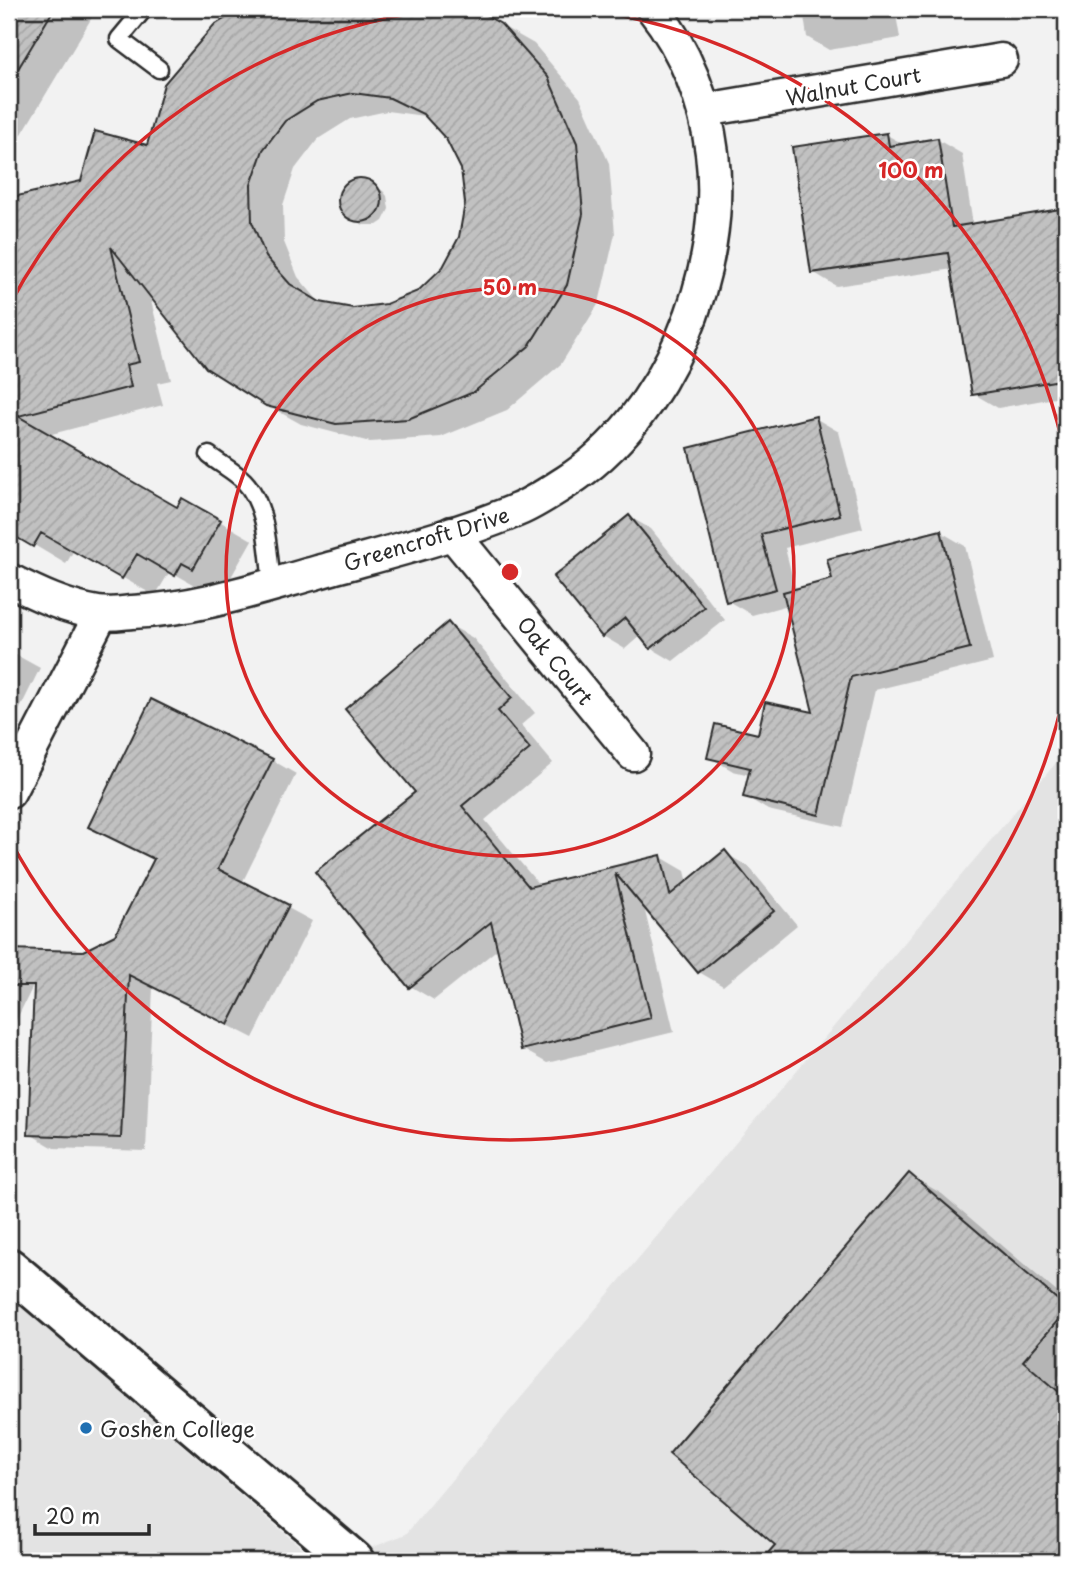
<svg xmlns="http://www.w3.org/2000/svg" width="1075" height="1570" font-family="'Playpen Sans',sans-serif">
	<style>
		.built { fill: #e3e3e3 }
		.shadow { fill: #0003; fill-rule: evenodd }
		.building { fill: url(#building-hatch); stroke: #2b2b2b; stroke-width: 2; fill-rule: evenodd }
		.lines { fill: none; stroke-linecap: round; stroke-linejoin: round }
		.lane-casing { stroke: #2b2b2b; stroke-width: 21 }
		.street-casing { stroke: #2b2b2b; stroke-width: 37 }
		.secondary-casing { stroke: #2b2b2b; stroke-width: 44 }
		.lane { stroke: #fff; stroke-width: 16 }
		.street { stroke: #fff; stroke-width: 32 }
		.secondary { stroke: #fff; stroke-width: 38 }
		.ring { fill: none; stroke: #d62828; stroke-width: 3.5 }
		.poi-dot { fill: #1f6fb2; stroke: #fff; stroke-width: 2.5 }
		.labels { text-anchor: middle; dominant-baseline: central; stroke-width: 5; stroke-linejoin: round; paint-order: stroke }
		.street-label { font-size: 21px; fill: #2b2b2b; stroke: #fff }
		.poi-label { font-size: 21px; fill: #2b2b2b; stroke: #fff; text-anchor: start }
		.centre { fill: #d62828; stroke: #fff; stroke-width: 3.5 }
		.ring-label { font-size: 21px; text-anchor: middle; font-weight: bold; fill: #d62828; stroke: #fff; stroke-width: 5; stroke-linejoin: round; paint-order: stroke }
	</style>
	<defs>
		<pattern id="building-hatch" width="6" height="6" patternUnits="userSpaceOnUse" patternTransform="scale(1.75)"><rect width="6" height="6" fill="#c1c1c1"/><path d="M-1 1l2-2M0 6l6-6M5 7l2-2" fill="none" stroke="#a6a6a6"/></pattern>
	</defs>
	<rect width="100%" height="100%" fill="#f2f2f2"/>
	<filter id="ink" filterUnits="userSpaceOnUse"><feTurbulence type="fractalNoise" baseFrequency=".0143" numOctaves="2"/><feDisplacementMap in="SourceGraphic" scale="14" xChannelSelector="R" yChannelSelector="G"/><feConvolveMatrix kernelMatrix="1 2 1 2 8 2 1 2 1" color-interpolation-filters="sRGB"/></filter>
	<g filter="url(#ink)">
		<g class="built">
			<path d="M 1066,751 L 1066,1561 L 338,1561 L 406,1534 Z"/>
			<path d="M 9,1296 L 317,1561 L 9,1561 Z"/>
		</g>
		<g class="shadow">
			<path d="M 9,9 L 97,9 L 19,139 L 9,133 Z"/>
			<path d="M 245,9 L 472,9 L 534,44 L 580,98 L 609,163 L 615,234 L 599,303 L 561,364 L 507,410 L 441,437 L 370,442 L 301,424 L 267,405 L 149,293 L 171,380 L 157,383 L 163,405 L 48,435 L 177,510 L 183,500 L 252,540 L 226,586 L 215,580 L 208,593 L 170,571 L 155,596 L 74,550 L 66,564 L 9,530 L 9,200 L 83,182 L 148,147 L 215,26 ZM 387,111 L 424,116 L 448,138 L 463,169 L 467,203 L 461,238 L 444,268 L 419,292 L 387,306 L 353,310 L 321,304 L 298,277 L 284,242 L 283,205 L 295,169 L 318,139 L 350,119 Z"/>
			<path d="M 803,9 L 895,9 L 900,38 L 829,50 L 807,37 Z"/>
			<path d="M 1059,9 L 1066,9 L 1066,16 Z"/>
			<path d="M 887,135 L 905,145 L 938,140 L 962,154 L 973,225 L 1060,211 L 1066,187 L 1066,396 L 998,408 L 974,394 L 953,269 L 836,286 L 813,272 Z"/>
			<path d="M 362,180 L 383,191 L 387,196 L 389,209 L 383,221 L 377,225 L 363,225 L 343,211 L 340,199 L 345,187 L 356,181 Z"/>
			<path d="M 815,418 L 839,432 L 863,528 L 785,548 L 796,591 L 834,580 L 941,532 L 965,546 L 993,661 L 875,690 L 843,827 L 768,810 L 745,796 L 750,775 L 733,771 L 709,757 L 815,715 L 788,605 L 752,615 L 728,601 Z"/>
			<path d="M 630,517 L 651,529 L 725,620 L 673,661 L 651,648 L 641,635 L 625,649 L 603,636 L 556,577 Z"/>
			<path d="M 448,624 L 473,638 L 535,713 L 521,725 L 553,763 L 485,820 L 540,886 L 661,857 L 685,871 L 688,883 L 725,853 L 749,867 L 797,925 L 723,986 L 699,972 L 643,903 L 674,1032 L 547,1063 L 522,1049 L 499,948 L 434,1000 L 410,986 L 417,792 Z"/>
			<path d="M 9,651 L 40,668 L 9,731 Z"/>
			<path d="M 272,760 L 296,774 L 242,883 L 312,921 L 253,1038 L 153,987 L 146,1151 L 54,1148 L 30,1134 L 36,980 L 9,1035 L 9,950 L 84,952 L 116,936 L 155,860 L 90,826 Z"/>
			<path d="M 910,1175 L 942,1194 L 1066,1300 L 1066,1367 L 1055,1381 L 1066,1391 L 1066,1561 L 763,1561 L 777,1544 Z"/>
		</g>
		<g class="building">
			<path d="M 9,9 L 54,9 L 9,84 Z"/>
			<path d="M 242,9 L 475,9 L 501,24 L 548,77 L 577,143 L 583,214 L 567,285 L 529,346 L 474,392 L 408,419 L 336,424 L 266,406 L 206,368 L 111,247 L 139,362 L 126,365 L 131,387 L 18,416 L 177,507 L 182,498 L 221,520 L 193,569 L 182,563 L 175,576 L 137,554 L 122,579 L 41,533 L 33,547 L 9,533 L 9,198 L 81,181 L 95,131 L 147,145 L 164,84 L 214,25 ZM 353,93 L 390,98 L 423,114 L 446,139 L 461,169 L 465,203 L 459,237 L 443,267 L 418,291 L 386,304 L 353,308 L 320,302 L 290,284 L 266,257 L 252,222 L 251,185 L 263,150 L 285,121 L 317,101 Z"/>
			<path d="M 887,133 L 889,146 L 938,138 L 952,227 L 1066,208 L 1066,379 L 972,395 L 948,253 L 811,273 L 792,147 Z"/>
			<circle cx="360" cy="200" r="22"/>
			<path d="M 816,416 L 840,515 L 761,534 L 776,589 L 726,602 L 688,448 Z"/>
			<path d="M 629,515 L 704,607 L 650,649 L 625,618 L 602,637 L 553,577 Z"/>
			<path d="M 941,530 L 970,648 L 851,677 L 819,815 L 743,797 L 750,768 L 707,758 L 715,724 L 758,734 L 765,702 L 813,712 L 783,592 L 832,579 L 827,559 Z"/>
			<path d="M 448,622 L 512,698 L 498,711 L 530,749 L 462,806 L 529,887 L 661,855 L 670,895 L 725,850 L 774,911 L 698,973 L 615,873 L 651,1018 L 521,1050 L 491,922 L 409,988 L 315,872 L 415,792 L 345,709 Z"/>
			<path d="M 151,699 L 273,759 L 218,869 L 289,905 L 228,1025 L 129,975 L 121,1138 L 28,1135 L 34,986 L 9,986 L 9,949 L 83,951 L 115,935 L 154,859 L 88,827 Z"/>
			<path d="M 909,1173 L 1066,1307 L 1066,1311 L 1023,1361 L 1066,1398 L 1066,1561 L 761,1561 L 775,1545 L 669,1454 Z"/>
		</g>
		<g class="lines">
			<g class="lane-casing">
				<g id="lane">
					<path d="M 144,9 L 119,39 L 159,69"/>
					<path d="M 209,455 C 220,464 234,471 244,481 C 268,506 268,553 272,585"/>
				</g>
			</g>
			<g class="street-casing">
				<g id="street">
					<path d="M 705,110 L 1001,60"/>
					<path d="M 452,533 L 633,754"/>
					<path d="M 9,580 C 37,594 66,608 98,613 C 109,615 121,613 132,612 C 196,609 257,589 318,572 C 385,553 453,537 517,510 C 534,503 550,492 566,482 C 667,418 727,270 712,153 C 706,103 685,49 653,9"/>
					<path d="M 9,792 L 101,614"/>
				</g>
			</g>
			<g class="secondary-casing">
				<path id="secondary" d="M 9,1268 L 354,1561"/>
			</g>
			<use href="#lane" class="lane"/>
			<use href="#street" class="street"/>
			<use href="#secondary" class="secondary"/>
		</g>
	</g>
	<g class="ring">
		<circle cx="510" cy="572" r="284"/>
		<path d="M1066 685A567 567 0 0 1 9 838M9 306A567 567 0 0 1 441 9M579 9A567 567 0 0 1 1066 459"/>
	</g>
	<circle class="poi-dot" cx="86" cy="1428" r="7"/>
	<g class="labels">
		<g class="street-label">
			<text transform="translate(853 85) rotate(-10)">Walnut Court</text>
			<text transform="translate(426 538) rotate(-17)">Greencroft Drive</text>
			<text transform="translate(556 660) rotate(51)">Oak Court</text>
		</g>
		<g class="poi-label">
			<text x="100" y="1428">Goshen College</text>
		</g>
	</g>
	<circle cx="510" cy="572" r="10" class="centre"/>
	<g class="ring-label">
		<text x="911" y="178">100 m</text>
		<text x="510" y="295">50 m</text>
	</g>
	<rect width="1075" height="1570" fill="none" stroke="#fff" stroke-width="35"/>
	<rect x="18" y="18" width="1040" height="1535" fill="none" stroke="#2b2b2b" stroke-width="2.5" filter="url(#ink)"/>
	<path d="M35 1524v10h114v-10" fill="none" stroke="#2b2b2b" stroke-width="3.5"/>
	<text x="46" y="1524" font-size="21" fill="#2b2b2b" stroke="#ffffff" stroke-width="5" paint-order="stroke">20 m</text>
</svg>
